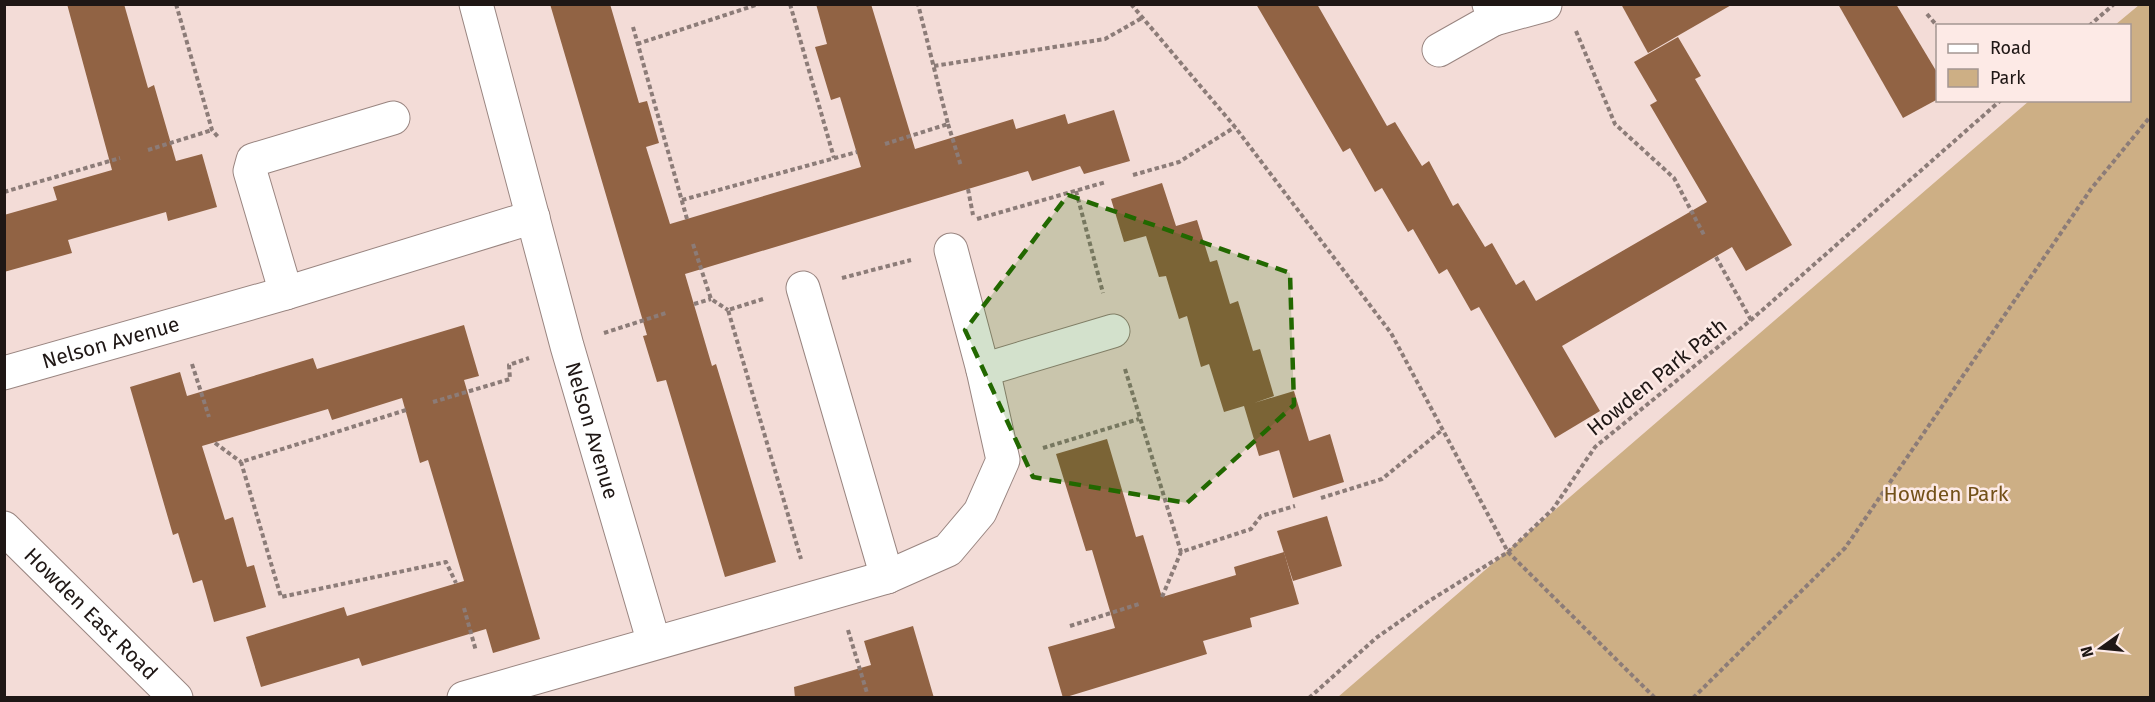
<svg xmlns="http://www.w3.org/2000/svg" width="2155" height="702" font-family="'Fira Sans',sans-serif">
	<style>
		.green { fill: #cdaf85 }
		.building { fill: #916344 }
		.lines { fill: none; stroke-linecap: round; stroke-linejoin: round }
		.street-casing { stroke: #998580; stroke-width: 35 }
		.secondary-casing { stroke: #998580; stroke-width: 35 }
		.path { stroke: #8c7c78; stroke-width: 4; stroke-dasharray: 4.5 3; stroke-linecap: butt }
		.street { stroke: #fff; stroke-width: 33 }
		.secondary { stroke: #fff; stroke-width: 33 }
		.marked { fill: #226800; fill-opacity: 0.2; stroke: #226800; stroke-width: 4.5; stroke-dasharray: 12 8; stroke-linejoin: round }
		.labels { text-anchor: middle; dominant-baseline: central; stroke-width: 5; stroke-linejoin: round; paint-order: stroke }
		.street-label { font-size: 21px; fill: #1f1715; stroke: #fdeae6 }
		.park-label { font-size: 21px; fill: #735119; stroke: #fdeae6 }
	</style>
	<rect width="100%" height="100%" fill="#f3dcd7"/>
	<path class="green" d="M 2139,5 L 2150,5 L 2150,697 L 1338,697 L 2029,101 L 2130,100 L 2130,26 L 2115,25 Z"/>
	<g class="building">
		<path d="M 67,4 L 124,4 L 148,88 L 154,85 L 176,161 L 202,154 L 217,207 L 168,221 L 166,212 L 68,240 L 72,253 L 4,272 L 4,215 L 57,200 L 53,187 L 112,170 Z"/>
		<path d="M 550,4 L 610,4 L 639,103 L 647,101 L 659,143 L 646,147 L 670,224 L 861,167 L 840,97 L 831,100 L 815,47 L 827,44 L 816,4 L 871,4 L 915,149 L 1013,119 L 1016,129 L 1065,114 L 1068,124 L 1114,110 L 1130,161 L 1084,174 L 1080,166 L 1032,181 L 1028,171 L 685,274 L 712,366 L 716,364 L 776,562 L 725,577 L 666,380 L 657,382 L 643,336 L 647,335 Z"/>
		<path d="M 1256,4 L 1317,4 L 1387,126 L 1395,122 L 1422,166 L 1429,161 L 1453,206 L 1458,203 L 1485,247 L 1492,243 L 1516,285 L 1524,280 L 1536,301 L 1707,202 L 1650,105 L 1657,101 L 1634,62 L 1678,37 L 1701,76 L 1695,79 L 1792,245 L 1746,271 L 1732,247 L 1562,346 L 1600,411 L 1555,438 L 1479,307 L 1471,311 L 1447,269 L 1439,274 L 1413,229 L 1408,232 L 1382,188 L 1375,192 L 1350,148 L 1343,152 Z"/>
		<path d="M 1621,4 L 1733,4 L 1648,53 Z"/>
		<path d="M 1838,4 L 1896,4 L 1938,74 L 1938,99 L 1903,118 Z"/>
		<path d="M 1162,183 L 1176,226 L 1197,220 L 1210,262 L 1217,260 L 1230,304 L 1238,301 L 1253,351 L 1260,349 L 1274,396 L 1254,403 L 1294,391 L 1309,441 L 1330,434 L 1344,482 L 1293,498 L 1279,450 L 1300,444 L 1259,456 L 1244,406 L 1224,412 L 1209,364 L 1201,367 L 1187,316 L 1179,319 L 1166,276 L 1159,277 L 1146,236 L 1124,242 L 1111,199 Z"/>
		<path d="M 464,325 L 479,376 L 464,380 L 540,639 L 493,653 L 486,629 L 362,666 L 359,658 L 261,687 L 246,637 L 344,607 L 347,616 L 464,581 L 428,460 L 420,463 L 402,398 L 332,420 L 328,409 L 202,446 L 225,520 L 233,517 L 247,567 L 254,565 L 266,607 L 214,622 L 202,580 L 193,583 L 178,533 L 173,535 L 130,387 L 180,372 L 187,396 L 313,358 L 317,369 Z"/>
		<path d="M 1107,439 L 1136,537 L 1143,535 L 1162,597 L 1236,575 L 1234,567 L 1284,552 L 1299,604 L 1250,618 L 1252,627 L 1203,641 L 1207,654 L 1063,698 L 1048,647 L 1115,628 L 1092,550 L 1086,551 L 1056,454 Z"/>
		<path d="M 1327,516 L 1342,566 L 1293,581 L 1277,531 Z"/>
		<path d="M 913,626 L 934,698 L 795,698 L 794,687 L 871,665 L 864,641 Z"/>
	</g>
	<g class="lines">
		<g class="street-casing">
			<g id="street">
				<path id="s1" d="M 476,4 L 567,346 L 654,643"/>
				<path d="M 1489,4 L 1494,19 L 1545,5"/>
				<path d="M 1439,50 L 1494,19"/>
				<path d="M 803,288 L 887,577"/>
				<path d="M 286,293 L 250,171 L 253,160 L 393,118"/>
				<path d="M 983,370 L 1113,331"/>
				<path id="s2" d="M 4,373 L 286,293 L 533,217"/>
				<path d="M 464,698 L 887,577 L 948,550 L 980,512 L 1003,460 L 983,370 L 951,250"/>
			</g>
		</g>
		<g class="secondary-casing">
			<g id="secondary">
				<path id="s3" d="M 4,528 L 176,698"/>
			</g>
		</g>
		<g class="path">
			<path d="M 176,4 L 212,130 L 219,138"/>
			<path d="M 790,4 L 834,158"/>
			<path d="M 1131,4 L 1235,127 L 1391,333 L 1508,552 L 1655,698"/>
			<path d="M 1927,14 L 1938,27"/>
			<path d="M 2089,26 L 2114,4"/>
			<path d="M 633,27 L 687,219"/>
			<path d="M 1576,31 L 1615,124 L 1674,178 L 1704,235"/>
			<path d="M 637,44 L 759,4"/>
			<path d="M 934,66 L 1105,39 L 1142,18"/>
			<path d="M 948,124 L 961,166"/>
			<path d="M 885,144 L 948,124 L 918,4"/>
			<path d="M 148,150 L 212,130"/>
			<path d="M 1133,175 L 1179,162 L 1235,127"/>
			<path d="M 968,189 L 973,215"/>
			<path d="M 1076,191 L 1103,293"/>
			<path d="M 4,192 L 120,158"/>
			<path d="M 682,200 L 857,152"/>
			<path d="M 977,219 L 1106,182"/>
			<path d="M 693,244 L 711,299 L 728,310"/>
			<path d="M 1716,257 L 1751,320"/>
			<path d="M 842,278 L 911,260"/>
			<path d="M 763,299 L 728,310 L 801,559"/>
			<path d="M 694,304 L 711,299"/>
			<path d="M 604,333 L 666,313"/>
			<path d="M 192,364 L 209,417"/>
			<path d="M 1125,369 L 1181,552 L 1251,529 L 1261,516 L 1295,506"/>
			<path d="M 433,402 L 510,379 L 509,365 L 529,358"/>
			<path d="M 406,410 L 241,462 L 281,597 L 446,562 L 456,583"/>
			<path d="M 215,443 L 241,462"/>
			<path d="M 1043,448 L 1139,419"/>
			<path d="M 1321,498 L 1382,479 L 1442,430"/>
			<path d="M 1162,597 L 1181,552"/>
			<path d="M 464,608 L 476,651"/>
			<path d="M 1070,626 L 1139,604"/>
			<path d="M 848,630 L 867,693"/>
			<path d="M 1309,698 L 1376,638 L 1429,601 L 1508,552 L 1553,509 L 1595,447 L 1751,320 L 2001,100"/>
			<path d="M 1693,698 L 1845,548 L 2091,189 L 2150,117"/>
		</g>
		<use href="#street" class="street"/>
		<use href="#secondary" class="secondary"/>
	</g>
	<path class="marked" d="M 1068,195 L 1290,273 L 1294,405 L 1187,503 L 1033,477 L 965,330 Z"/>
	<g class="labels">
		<g class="street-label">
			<text stroke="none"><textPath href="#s2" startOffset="111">Nelson Avenue</textPath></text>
			<text transform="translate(1657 377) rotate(-39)">Howden Park Path</text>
			<text stroke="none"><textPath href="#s1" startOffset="442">Nelson Avenue</textPath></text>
			<text stroke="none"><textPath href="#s3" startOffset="122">Howden East Road</textPath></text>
		</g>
		<g class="park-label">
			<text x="1946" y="494">Howden Park</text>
		</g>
	</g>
	<rect width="2155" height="702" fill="none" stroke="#1f1715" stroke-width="12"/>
	<rect x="1936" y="24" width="195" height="78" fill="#fdeae6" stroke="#a49692" stroke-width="1.5"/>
	<rect x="1948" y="44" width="30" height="9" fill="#ffffff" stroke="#a49692" stroke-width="1.5"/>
	<text x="1990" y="54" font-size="18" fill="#1f1715">Road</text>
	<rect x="1948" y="69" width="30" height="18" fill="#cdaf85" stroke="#a49692" stroke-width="1.5"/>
	<text x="1990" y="84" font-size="18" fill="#1f1715">Park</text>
	<g transform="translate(2101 648) rotate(255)" stroke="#fdeae6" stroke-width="4.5" paint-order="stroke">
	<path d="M0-4.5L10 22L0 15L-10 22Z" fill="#1f1715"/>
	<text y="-9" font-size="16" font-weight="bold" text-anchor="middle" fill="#1f1715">N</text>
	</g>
</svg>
